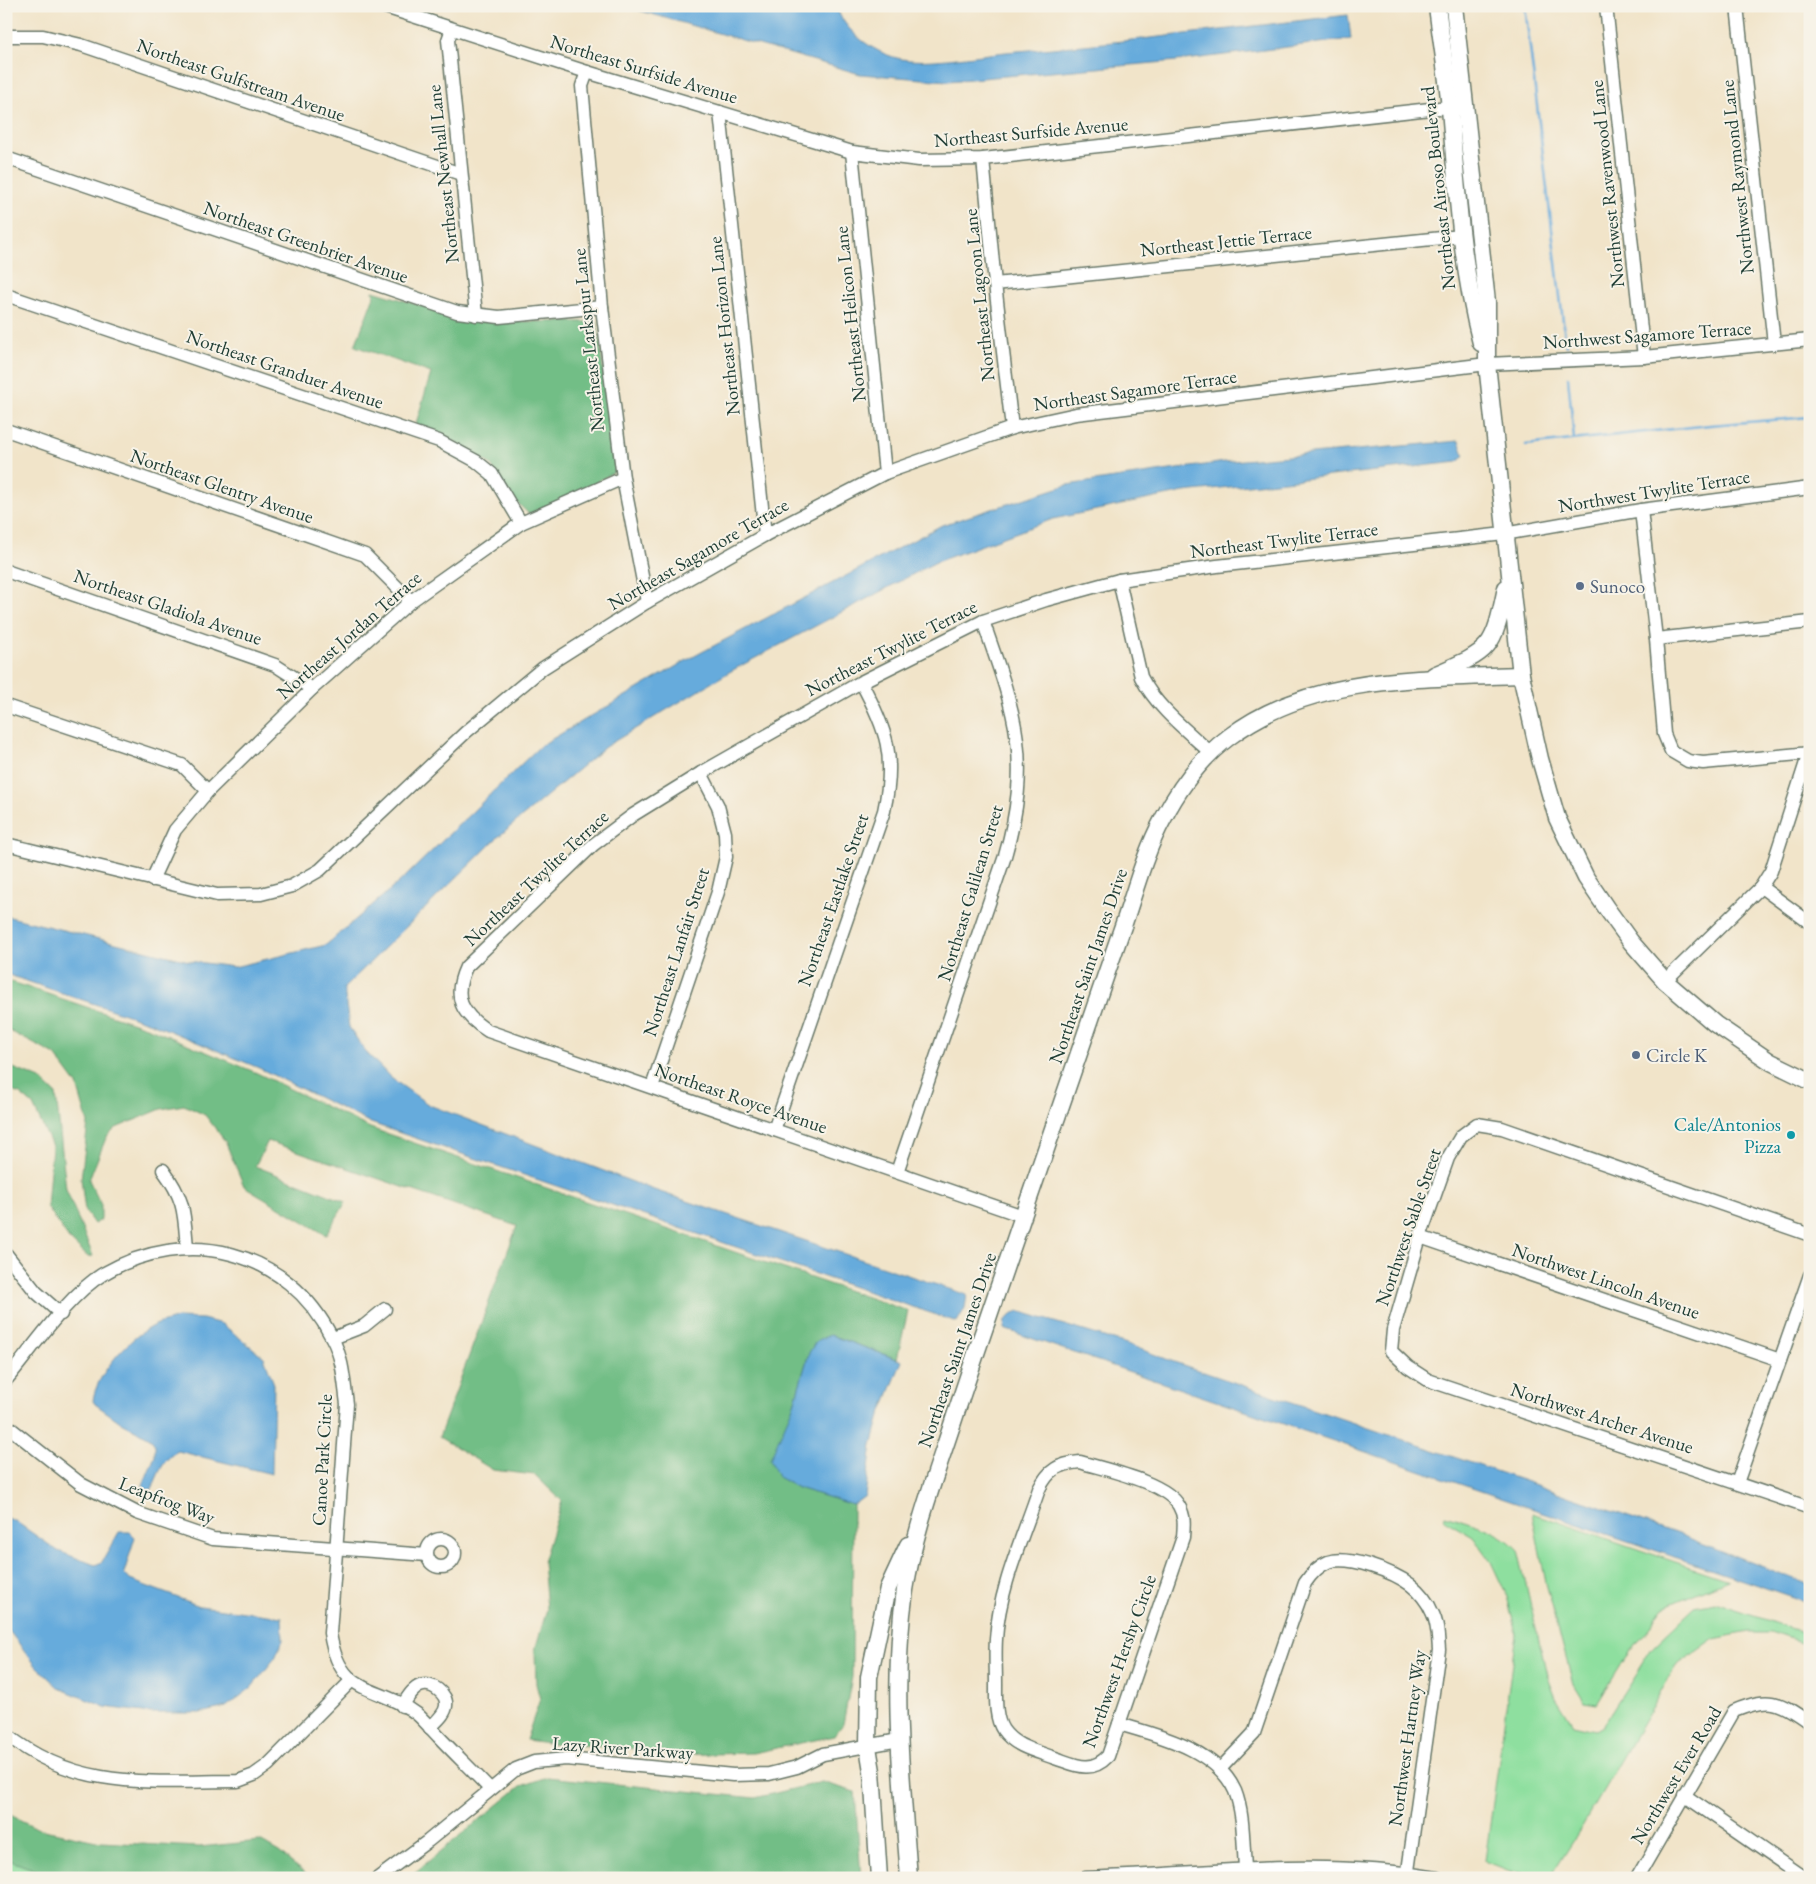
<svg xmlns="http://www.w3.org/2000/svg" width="1816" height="1884" font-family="'EB Garamond',serif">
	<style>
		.green { fill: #8edf9f; stroke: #568e6a }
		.forest { fill: #72be86; stroke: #487e5d }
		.water { fill: #66abdc; stroke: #427488 }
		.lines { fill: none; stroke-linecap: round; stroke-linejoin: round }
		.stream { stroke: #66abdc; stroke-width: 2.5 }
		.minor-casing { stroke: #687768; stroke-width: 15 }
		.major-casing { stroke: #687768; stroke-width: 19 }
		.minor { stroke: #fff; stroke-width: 12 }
		.major { stroke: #fff; stroke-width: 16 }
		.service-dot { fill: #5c6f8a; stroke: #f7f3e8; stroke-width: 2 }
		.culture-dot { fill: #0f9aa8; stroke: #f7f3e8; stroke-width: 2 }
		.labels { text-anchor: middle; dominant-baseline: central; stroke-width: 4; stroke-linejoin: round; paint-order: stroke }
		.street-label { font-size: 19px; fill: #1f3d34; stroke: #f7f3e8 }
		.service-label { font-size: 19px; fill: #4e5e75; stroke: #f7f3e8; text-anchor: start }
		.culture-label { font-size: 19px; fill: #0d838f; stroke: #f7f3e8; text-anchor: end }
	</style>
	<rect width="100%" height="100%" fill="#f7f3e8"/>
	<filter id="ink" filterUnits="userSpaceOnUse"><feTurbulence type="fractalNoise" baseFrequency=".02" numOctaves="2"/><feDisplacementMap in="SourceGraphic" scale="10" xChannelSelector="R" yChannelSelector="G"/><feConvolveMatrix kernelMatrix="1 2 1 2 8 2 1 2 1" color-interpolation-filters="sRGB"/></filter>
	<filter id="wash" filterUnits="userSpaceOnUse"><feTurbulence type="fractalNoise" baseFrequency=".0096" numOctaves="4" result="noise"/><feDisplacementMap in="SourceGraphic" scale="20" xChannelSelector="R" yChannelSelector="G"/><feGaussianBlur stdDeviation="1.12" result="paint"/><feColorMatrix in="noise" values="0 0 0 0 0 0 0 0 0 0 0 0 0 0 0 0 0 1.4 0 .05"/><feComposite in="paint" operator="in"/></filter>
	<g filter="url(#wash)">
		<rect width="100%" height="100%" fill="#f1e4c9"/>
		<g class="green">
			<path d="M 1532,1513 L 1728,1580 L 1664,1607 L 1623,1662 L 1597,1704 L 1584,1702 L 1573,1684 L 1546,1583 Z"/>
			<path d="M 1445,1515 C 1472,1524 1499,1529 1518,1550 L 1547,1675 L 1556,1698 L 1573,1725 L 1595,1730 L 1602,1726 L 1652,1648 L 1695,1607 L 1715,1603 L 1810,1635 L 1810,1645 L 1770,1632 L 1749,1632 L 1714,1639 L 1676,1666 L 1583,1825 L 1549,1878 L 1510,1871 L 1485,1861 L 1516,1634 L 1507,1596 L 1491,1562 L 1473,1537 L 1444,1520 Z"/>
			<path d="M 6,1859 L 38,1871 L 73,1878 L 6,1878 Z"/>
		</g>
		<g class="forest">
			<path d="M 373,291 L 472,321 L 597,322 L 616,471 L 581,491 L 529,514 L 512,498 L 490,464 L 454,442 L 415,427 L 431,373 L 355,346 L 374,296 Z"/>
			<path d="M 6,980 L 149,1028 L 257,1073 L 370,1128 L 908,1311 L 897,1359 L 830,1335 L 809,1353 L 794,1404 L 778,1477 L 798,1488 L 853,1505 L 852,1677 L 843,1724 L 834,1736 L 753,1753 L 673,1755 L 615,1746 L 565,1745 L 526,1740 L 540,1699 L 536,1684 L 535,1650 L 547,1609 L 543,1562 L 562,1501 L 535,1475 L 493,1470 L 439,1437 L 517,1226 L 268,1141 L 255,1166 L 346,1202 L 326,1235 L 244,1186 L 225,1141 L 205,1115 L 184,1105 L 161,1109 L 116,1128 L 106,1138 L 89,1180 L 101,1205 L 101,1220 L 94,1224 L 85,1211 L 81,1179 L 88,1123 L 77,1085 L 55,1055 L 6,1029 Z"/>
			<path d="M 6,1065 L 40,1079 L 56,1094 L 66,1189 L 93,1256 L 88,1257 L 69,1239 L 47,1207 L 52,1146 L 33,1105 L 20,1094 L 6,1089 Z"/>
			<path d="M 547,1777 L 755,1798 L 822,1782 L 855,1792 L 861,1878 L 777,1878 L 775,1874 L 772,1878 L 408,1878 L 521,1786 Z"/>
			<path d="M 6,1813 L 39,1829 L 101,1842 L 199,1847 L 260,1841 L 279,1852 L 310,1878 L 73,1878 L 38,1871 L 6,1859 Z"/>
		</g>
		<g class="water">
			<path d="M 624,6 L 836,6 C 844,31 873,52 897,58 C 923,65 977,55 1006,52 C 1120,43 1234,28 1348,15 L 1351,39 L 1177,61 L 948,81 L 860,74 Z"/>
			<path d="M 1459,441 L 1464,455 L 1458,462 L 1184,492 L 1053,519 L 936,562 L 731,671 L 605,747 L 498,837 L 344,988 L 349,1027 L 365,1051 L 391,1078 L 429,1105 L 654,1190 L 967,1295 L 965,1308 L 957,1322 L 371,1123 L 259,1068 L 151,1023 L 6,974 L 6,916 L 189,961 L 234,967 L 326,945 L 405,877 L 540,746 L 687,660 L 942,525 L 1067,485 L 1232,461 Z"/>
			<path d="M 1018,1311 L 1127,1344 L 1174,1362 L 1551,1490 L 1678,1534 L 1810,1585 L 1810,1603 L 1004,1329 L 1005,1320 Z"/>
			<path d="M 177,1318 L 203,1319 L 222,1324 L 264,1357 L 274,1384 L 272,1474 L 178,1451 C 163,1458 158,1475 152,1489 L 146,1490 L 143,1485 L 155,1456 L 155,1445 L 150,1438 L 119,1421 L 95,1404 L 93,1401 C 95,1375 131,1335 155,1325 C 162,1322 170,1321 177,1318 Z"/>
			<path d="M 830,1335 L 902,1361 L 880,1416 L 872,1445 L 865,1496 L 853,1505 L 798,1488 L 778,1477 L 770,1459 L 794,1404 L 809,1353 L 816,1341 Z"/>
			<path d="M 7,1518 L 15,1521 L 58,1551 L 95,1565 L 102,1562 L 119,1532 L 130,1532 L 135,1537 L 124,1573 L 130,1580 L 200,1606 L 282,1617 L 283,1640 L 275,1658 L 251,1688 L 226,1707 L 200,1713 L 151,1713 L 105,1707 L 59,1688 L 37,1667 L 6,1627 Z"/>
		</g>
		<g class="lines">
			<g class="stream">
				<path d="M 1525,6 L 1566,346"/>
				<path d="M 1568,377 L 1574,439"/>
				<path d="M 1526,445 L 1710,425 L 1810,417"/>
			</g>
		</g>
	</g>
	<g filter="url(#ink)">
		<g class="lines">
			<g class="minor-casing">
				<g id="minor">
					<path d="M 382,6 L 587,72 L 852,152 L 919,160 L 983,159 L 1457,106"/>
					<path d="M 1606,6 L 1644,357"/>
					<path d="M 1737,6 L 1774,344"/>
					<path d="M 452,29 L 448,40 L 476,315"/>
					<path d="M 6,36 L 43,36 L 81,45 L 461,174"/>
					<path d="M 587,72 L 582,86 L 602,307 L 623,478 L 647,602"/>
					<path d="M 720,112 L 765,535"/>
					<path d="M 852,152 L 885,473"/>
					<path d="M 6,158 L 457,312 L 499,317 L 602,307"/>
					<path d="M 983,159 L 995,284 L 1012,428"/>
					<path d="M 995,284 L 1461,236"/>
					<path d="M 6,295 L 439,441 L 476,461 L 492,474 L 521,523"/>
					<path d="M 6,430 L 365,555 L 411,601"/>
					<path d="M 1641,510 L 1656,639 L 1664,734 L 1671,751 L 1688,761 L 1703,763 L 1810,753"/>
					<path d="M 6,571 L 275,665 L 312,689"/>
					<path d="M 1119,580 L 1141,677 C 1157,708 1186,730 1211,753"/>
					<path d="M 1656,639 L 1810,622"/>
					<path d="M 6,706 L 182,765 L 208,791"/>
					<path d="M 6,844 L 217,895 L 261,894 L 292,886 L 320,870 L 466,732 L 543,668 L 647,602 L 765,535 L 885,473 L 1012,428 L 1076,414 L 1487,364 L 1644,357 L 1810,340"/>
					<path d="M 152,880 L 175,830 L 208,791 L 312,689 L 411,601 L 521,523 L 623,478"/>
					<path d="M 1761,887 L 1810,923"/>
					<path d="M 1665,981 L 1761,887 L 1771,871 L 1809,753"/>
					<path d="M 652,1087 L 718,892 L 726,857 L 725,833 L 718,806 L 701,773"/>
					<path d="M 774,1130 L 884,811 C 896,756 887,730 861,682"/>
					<path d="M 163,1170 C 185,1200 184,1212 187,1248"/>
					<path d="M 897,1172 L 1005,856 C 1033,759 1015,712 983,621"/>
					<path d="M 1023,1216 L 488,1031 C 461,1014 452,997 466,967 L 593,845 L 633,815 L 701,773 L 861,682 L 983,621 L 1046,600 L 1119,580 L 1217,566 L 1504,534 L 1641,510 L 1810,488"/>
					<path d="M 1810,1235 L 1502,1128 L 1477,1124 L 1461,1136 L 1448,1158 L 1420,1237 L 1393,1330 L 1391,1351 L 1408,1367 L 1428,1380 L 1810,1508"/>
					<path d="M 1420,1237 L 1780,1360"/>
					<path d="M 6,1254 L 36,1292 L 61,1314"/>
					<path d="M 333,1338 L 364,1326 L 385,1309"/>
					<path d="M 6,1380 C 33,1348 68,1295 103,1274 C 186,1225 288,1249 332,1338 C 343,1358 344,1382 347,1404 L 330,1633 C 340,1699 377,1683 417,1714 C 425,1721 431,1729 438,1736 C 455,1754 473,1771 490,1789"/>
					<path d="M 6,1425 L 81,1484 L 137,1513 L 213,1539 L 427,1555"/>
					<path d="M 1080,1462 C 1106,1470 1166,1482 1179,1506 C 1185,1516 1184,1526 1183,1537 L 1108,1756 C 1090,1775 1074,1764 1052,1757 C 1035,1751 1014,1746 1003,1730 C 995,1718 996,1699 996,1685 C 996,1670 995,1654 996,1639 C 999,1588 1023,1537 1039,1489 C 1049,1469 1059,1464 1080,1462 Z"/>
					<path d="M 1737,1483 L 1810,1275"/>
					<circle cx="441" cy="1553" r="14"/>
					<path d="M 402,1706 C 407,1699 412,1689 420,1686 C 431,1681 448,1694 446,1706 C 445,1715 435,1722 430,1728"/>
					<path d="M 1119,1724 C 1159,1736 1216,1749 1235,1791 C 1244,1814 1243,1843 1245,1867"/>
					<path d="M 6,1734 C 77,1792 154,1781 238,1781 L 254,1775 L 268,1765 L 352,1680"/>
					<path d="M 1220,1769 L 1254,1733 L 1305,1583 C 1311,1574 1318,1566 1328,1562 C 1349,1555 1394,1572 1411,1585 C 1419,1591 1428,1602 1432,1612 C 1438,1623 1438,1637 1439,1650 L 1407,1878"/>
					<path d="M 1684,1795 L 1804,1878"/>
					<path d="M 378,1878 L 428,1841 L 516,1769 L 534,1762 L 566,1759 L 733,1775 L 769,1774 L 797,1767 L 823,1754 L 899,1740"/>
					<path d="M 1085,1878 C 1203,1874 1320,1857 1437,1878"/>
					<path d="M 1637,1878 L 1734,1711 C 1771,1696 1778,1701 1810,1723"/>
				</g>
			</g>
			<g class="major-casing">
				<g id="major">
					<path d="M 1437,6 C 1441,40 1447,74 1450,109 C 1457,188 1461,266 1481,343"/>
					<path d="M 1454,6 L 1487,302 L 1487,364 L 1521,675 L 1540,759 L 1557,818 L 1586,878 L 1607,909 L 1631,942 L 1665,981 L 1715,1024 L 1771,1062 L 1810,1081"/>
					<path d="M 1434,675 C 1492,650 1493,650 1506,588"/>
					<path d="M 879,1878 L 872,1771 L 868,1747 L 869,1677 L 888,1588 L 908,1545"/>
					<path d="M 909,1878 C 902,1782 891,1686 905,1590 C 914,1532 935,1477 953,1422 C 983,1331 1015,1240 1046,1149 C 1072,1074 1097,1000 1123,926 C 1135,891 1145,852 1163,819 C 1179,788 1201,758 1229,737 C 1312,674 1422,679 1521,675"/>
				</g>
			</g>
			<use href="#minor" class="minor"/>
			<use href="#major" class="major"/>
		</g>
	</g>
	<g class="service-dot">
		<circle cx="1580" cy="586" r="5"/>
		<circle cx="1636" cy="1055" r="5"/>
	</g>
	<circle class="culture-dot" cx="1791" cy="1135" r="5"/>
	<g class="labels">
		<g class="street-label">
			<text transform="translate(644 69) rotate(17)">Northeast Surfside Avenue</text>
			<text transform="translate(241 80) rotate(19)">Northeast Gulfstream Avenue</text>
			<text transform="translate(1031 132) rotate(-5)">Northeast Surfside Avenue</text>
			<text transform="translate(443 174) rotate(-96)">Northeast Newhall Lane</text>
			<text transform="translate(1737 177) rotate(-96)">Northwest Raymond Lane</text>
			<text transform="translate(1607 184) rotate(-96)">Northwest Ravenwood Lane</text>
			<text transform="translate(1438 188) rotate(-96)">Northeast Airoso Boulevard</text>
			<text transform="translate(1226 241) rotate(-6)">Northeast Jettie Terrace</text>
			<text transform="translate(306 242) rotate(19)">Northeast Greenbrier Avenue</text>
			<text transform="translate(979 295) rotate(-96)">Northeast Lagoon Lane</text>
			<text transform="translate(850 314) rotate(-96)">Northeast Helicon Lane</text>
			<text transform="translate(724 326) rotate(-96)">Northeast Horizon Lane</text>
			<text transform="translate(1647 335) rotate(-4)">Northwest Sagamore Terrace</text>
			<text transform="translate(588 340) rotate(-96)">Northeast Larkspur Lane</text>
			<text transform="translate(285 369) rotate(19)">Northeast Granduer Avenue</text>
			<text transform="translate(1135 390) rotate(-8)">Northeast Sagamore Terrace</text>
			<text transform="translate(222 486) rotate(19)">Northeast Glentry Avenue</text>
			<text transform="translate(1654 491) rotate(-9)">Northwest Twylite Terrace</text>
			<text transform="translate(1284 540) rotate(-7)">Northeast Twylite Terrace</text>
			<text transform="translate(698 554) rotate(-30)">Northeast Sagamore Terrace</text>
			<text transform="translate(168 607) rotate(19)">Northeast Gladiola Avenue</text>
			<text transform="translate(349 635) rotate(-41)">Northeast Jordan Terrace</text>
			<text transform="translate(891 648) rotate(-27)">Northeast Twylite Terrace</text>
			<text transform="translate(536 878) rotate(-43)">Northeast Twylite Terrace</text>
			<text transform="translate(970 893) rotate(-73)">Northeast Galilean Street</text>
			<text transform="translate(833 900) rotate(-71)">Northeast Eastlake Street</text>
			<text transform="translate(676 952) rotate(-72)">Northeast Lanfair Street</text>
			<text transform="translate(1088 966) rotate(-71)">Northeast Saint James Drive</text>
			<text transform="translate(741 1098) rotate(19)">Northeast Royce Avenue</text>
			<text transform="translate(1408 1227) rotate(-71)">Northwest Sable Street</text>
			<text transform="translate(1606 1281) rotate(19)">Northwest Lincoln Avenue</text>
			<text transform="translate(957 1350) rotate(-71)">Northeast Saint James Drive</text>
			<text transform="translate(1602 1418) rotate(18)">Northwest Archer Avenue</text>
			<text transform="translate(322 1460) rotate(-87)">Canoe Park Circle</text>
			<text transform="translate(167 1500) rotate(21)">Leapfrog Way</text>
			<text transform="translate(1119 1661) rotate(-70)">Northwest Hershy Circle</text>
			<text transform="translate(1407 1738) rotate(-82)">Northwest Hartney Way</text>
			<text transform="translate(623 1748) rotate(4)">Lazy River Parkway</text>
			<text transform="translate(1676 1775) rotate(-59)">Northwest Ever Road</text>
		</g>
		<g class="service-label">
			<text x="1590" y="586">Sunoco</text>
			<text x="1646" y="1055">Circle K</text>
		</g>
		<g class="culture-label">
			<text x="1781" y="1124">Cale/Antonios<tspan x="1781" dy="22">Pizza</tspan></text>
		</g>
	</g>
	<rect width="1816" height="1884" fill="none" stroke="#f7f3e8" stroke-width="25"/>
</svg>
